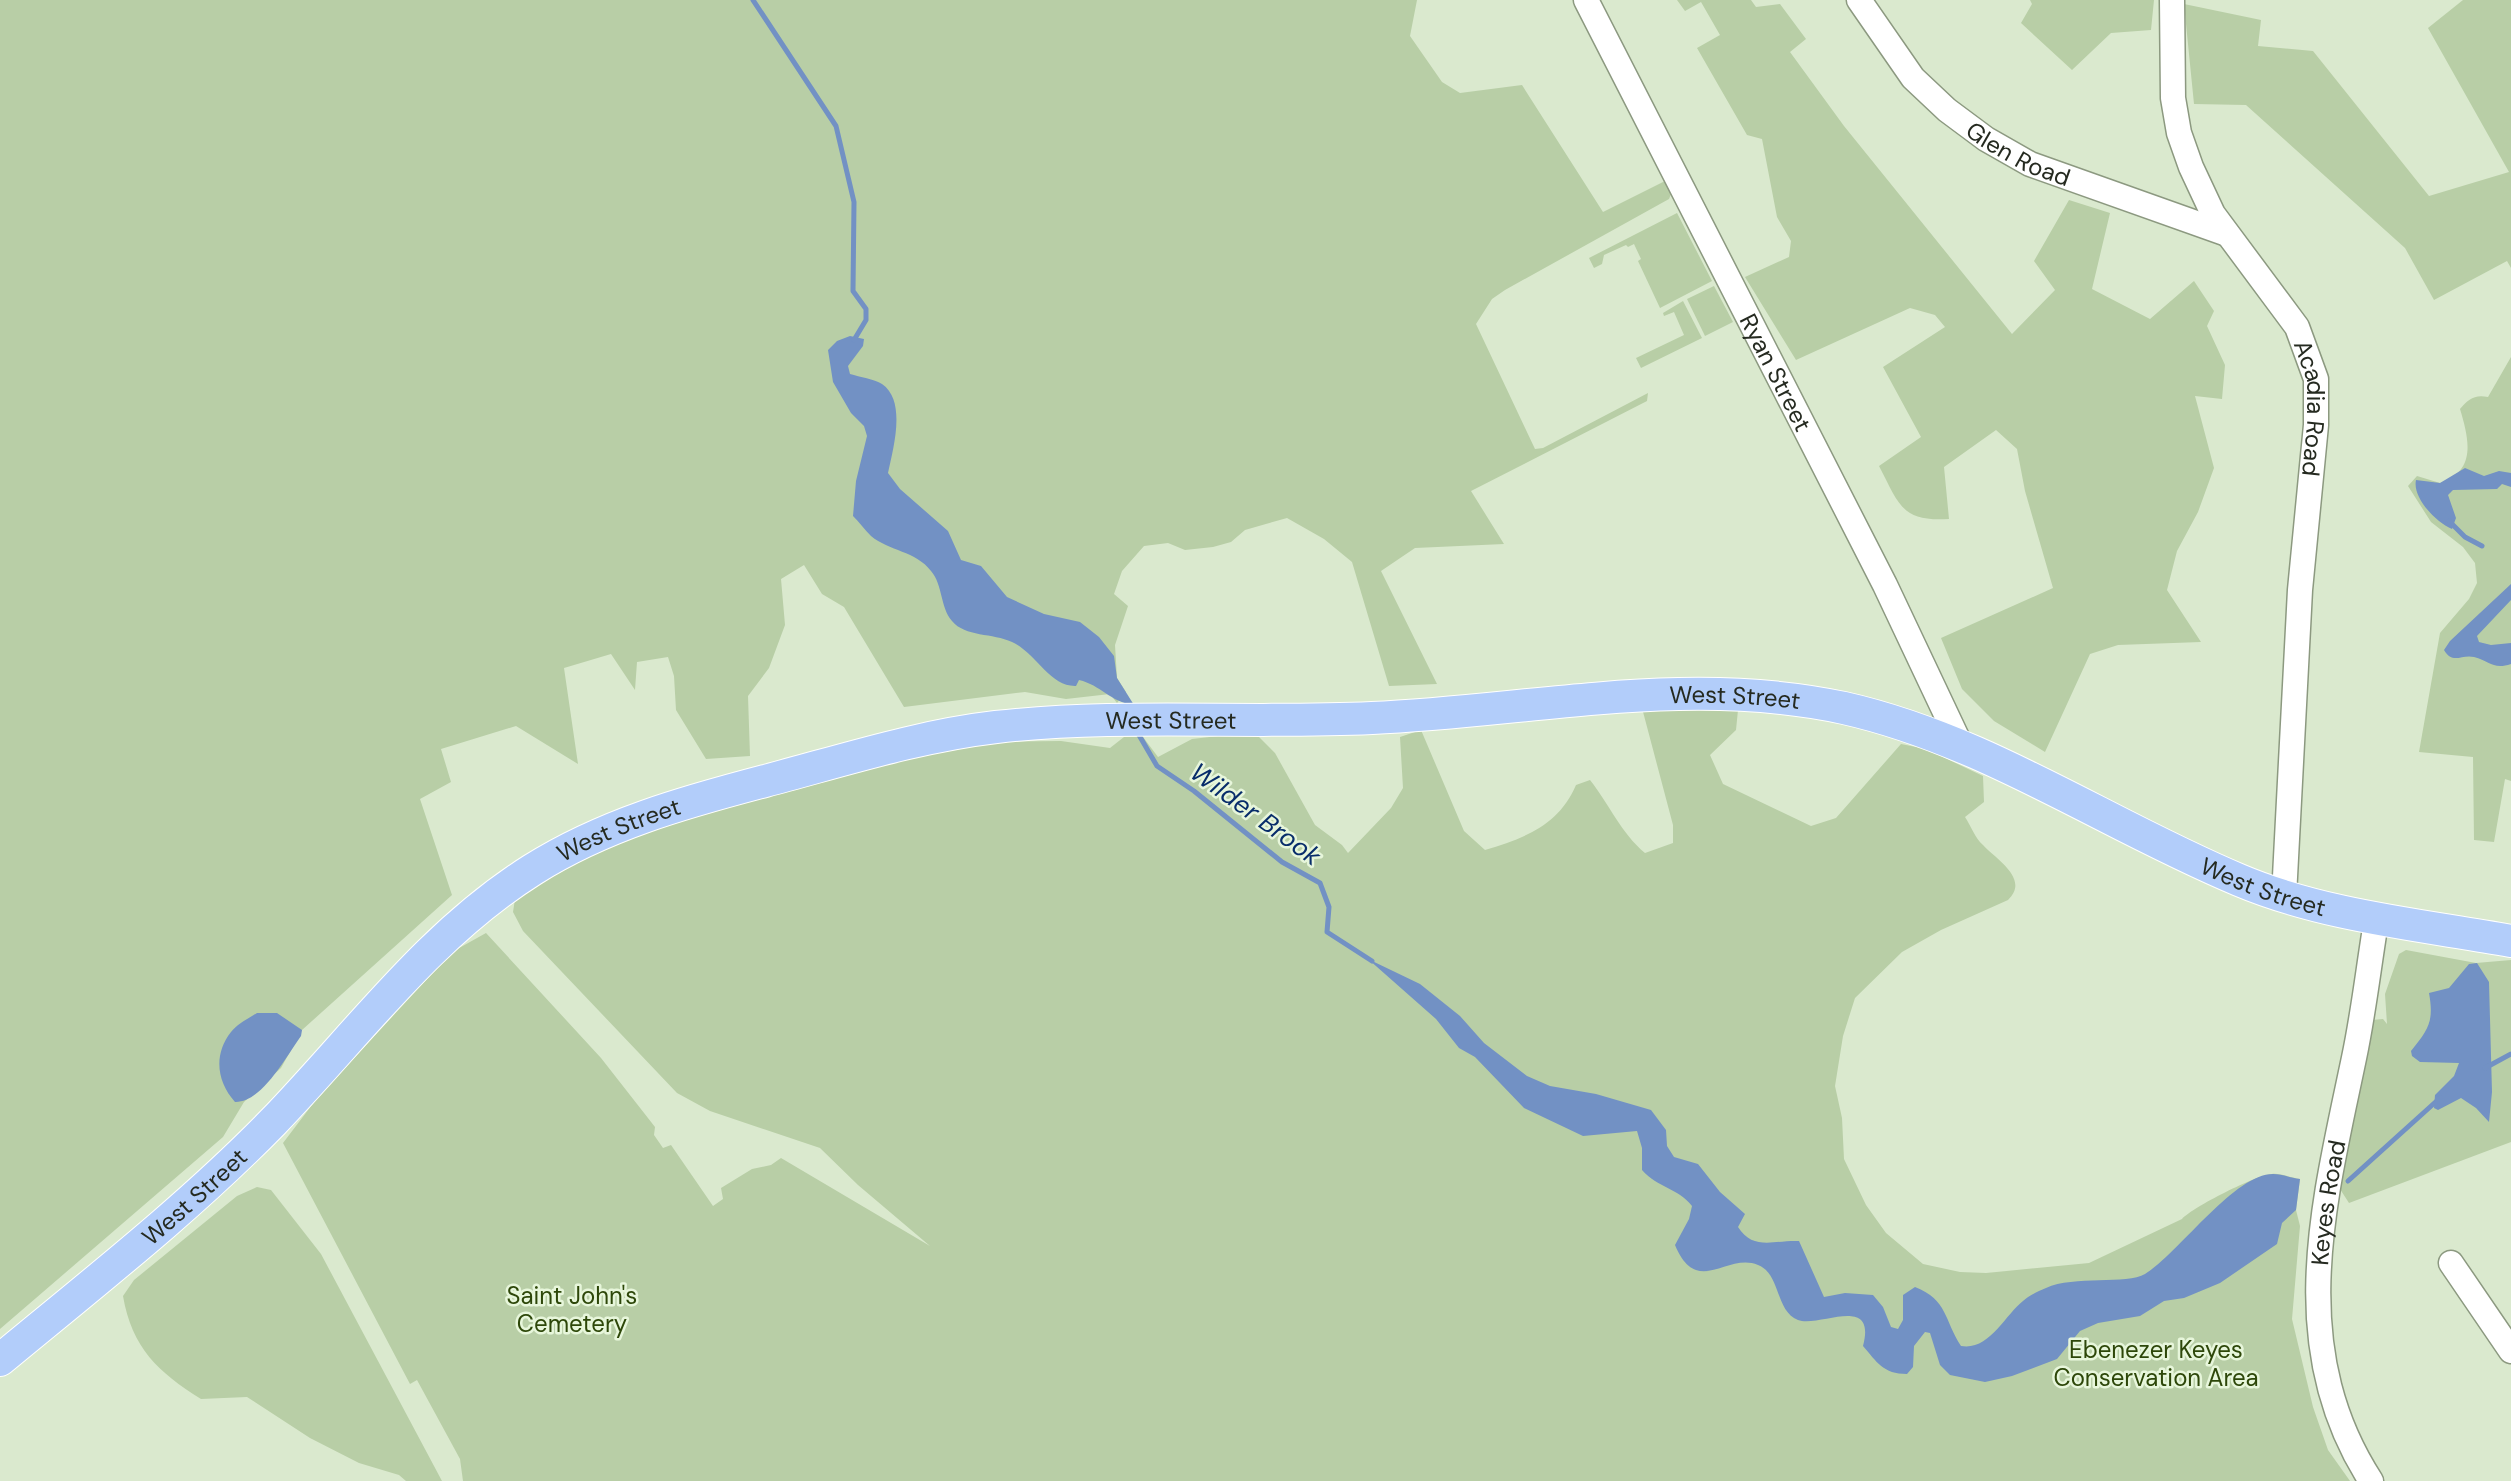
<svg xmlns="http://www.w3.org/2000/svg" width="2511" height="1481" font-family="'DM Sans',sans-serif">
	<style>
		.green { fill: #b8cea6 }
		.water { fill: #7291c4 }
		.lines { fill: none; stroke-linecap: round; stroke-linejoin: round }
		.stream { stroke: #7291c4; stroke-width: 5 }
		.minor-casing { stroke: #8c9980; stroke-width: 27 }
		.major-casing { stroke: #fff; stroke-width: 34 }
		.minor { stroke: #fff; stroke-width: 24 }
		.major { stroke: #b2cdfa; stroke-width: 32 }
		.labels { text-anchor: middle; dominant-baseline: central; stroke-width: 5; stroke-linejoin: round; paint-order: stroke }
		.street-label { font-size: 24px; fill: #252a20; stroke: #e7f6db }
		.park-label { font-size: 24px; fill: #2d4709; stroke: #e7f6db }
		.water-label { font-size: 26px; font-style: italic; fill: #082d6a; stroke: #e7f6db }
	</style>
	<rect width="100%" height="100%" fill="#dae9ce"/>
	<g class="green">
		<path d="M 0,0 L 1417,0 L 1410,36 L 1442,82 L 1460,93 L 1522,85 L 1603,212 L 1665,181 L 1671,194 L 1669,199 L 1505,290 L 1492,299 L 1476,324 L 1535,449 L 1543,448 L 1648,393 L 1647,401 L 1471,491 L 1504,544 L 1415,548 L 1381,571 L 1437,684 L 1389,686 L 1352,562 L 1324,539 L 1287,518 L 1245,530 L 1231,542 L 1213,547 L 1185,550 L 1168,543 L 1144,546 L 1122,571 L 1114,594 L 1128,606 L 1115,645 L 1117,678 L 1126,692 L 1117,703 L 1110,694 L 1066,699 L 1025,692 L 904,707 L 844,607 L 822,594 L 804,565 L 781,579 L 785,625 L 769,668 L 748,696 L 750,756 L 706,759 L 676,710 L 674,676 L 668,657 L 637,662 L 635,690 L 611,654 L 564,668 L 578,764 L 516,726 L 441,749 L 451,782 L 420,799 L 452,895 L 302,1030 L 281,1068 L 244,1102 L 223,1137 L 0,1329 Z"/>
		<path d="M 1677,0 L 1751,0 L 1756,7 L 1780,4 L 1806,39 L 1790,52 L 1844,126 L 2012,334 L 2055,290 L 2034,261 L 2069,200 L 2110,213 L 2092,289 L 2150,319 L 2194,281 L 2214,311 L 2207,326 L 2225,365 L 2222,399 L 2195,396 L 2214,468 L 2198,512 L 2177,551 L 2167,590 L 2201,642 L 2118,645 L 2090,654 L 2045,752 L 1994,721 L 1962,689 L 1941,638 L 2053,588 L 2025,491 L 2017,449 L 1996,430 L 1944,467 L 1949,519 C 1901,522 1899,504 1879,466 L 1921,437 L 1883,367 L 1945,327 L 1935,315 L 1910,308 L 1796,360 L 1745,277 L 1789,257 L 1791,241 L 1777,217 L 1762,139 L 1747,135 L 1697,48 L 1720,35 L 1701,2 L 1685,11 Z"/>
		<path d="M 2030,0 L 2154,0 L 2151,30 L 2111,33 L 2072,70 L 2021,23 L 2032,4 Z"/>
		<path d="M 2463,0 L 2511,0 L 2511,268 L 2507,261 L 2434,300 L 2405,248 L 2246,105 L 2194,104 L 2184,4 L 2261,20 L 2258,46 L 2313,51 L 2429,196 L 2509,172 L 2428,28 Z"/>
		<path d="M 1677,213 L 1712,281 L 1660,308 L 1638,261 L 1641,259 L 1634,244 L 1628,247 L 1626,245 L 1604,255 L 1602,264 L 1594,268 L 1589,258 Z"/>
		<path d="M 1714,286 L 1733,322 L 1705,336 L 1687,299 Z"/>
		<path d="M 1683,301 L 1702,338 L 1641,368 L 1636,358 L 1684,335 L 1674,312 L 1664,316 L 1663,313 Z"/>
		<path d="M 2511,357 L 2511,781 L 2505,779 L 2494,842 L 2474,840 L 2473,757 L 2419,752 L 2440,633 L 2469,599 L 2477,583 L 2475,563 L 2463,547 L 2431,522 L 2408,486 L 2417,476 L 2440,483 C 2477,471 2469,439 2460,409 C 2468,399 2475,394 2488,397 Z"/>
		<path d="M 1642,708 L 1738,710 L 1736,730 L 1710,755 L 1723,784 L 1811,826 L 1836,818 L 1901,744 L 1926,749 L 1983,776 L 1984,802 L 1965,817 C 1971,826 1975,838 1983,845 C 1997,860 2030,879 2008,900 L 1941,930 L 1902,952 L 1855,998 L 1843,1036 L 1835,1086 L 1842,1118 L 1844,1159 L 1866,1205 L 1886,1233 L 1923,1264 L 1960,1272 L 1986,1273 L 2089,1263 L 2182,1219 C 2193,1207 2256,1175 2272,1174 C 2280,1173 2291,1178 2300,1179 L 2296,1210 L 2300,1226 L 2292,1319 L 2313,1407 L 2328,1450 L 2350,1481 L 463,1481 L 460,1459 L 417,1380 L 410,1384 L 283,1143 L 318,1097 L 452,952 L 486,933 L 601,1058 L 655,1127 L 654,1135 L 663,1148 L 671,1145 L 713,1206 L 723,1199 L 721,1188 L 752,1169 L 771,1165 L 781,1158 L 930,1246 L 858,1185 L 820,1148 L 710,1111 L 677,1093 L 523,931 L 513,912 L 515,899 L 532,883 L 602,847 L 709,810 L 860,769 L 981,742 L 1061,741 L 1110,748 L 1124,737 L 1143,737 L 1158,757 L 1192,739 L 1254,732 L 1275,753 L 1315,825 L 1342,845 L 1348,853 L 1391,808 L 1403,788 L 1400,737 L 1421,730 L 1464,831 L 1485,850 C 1525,838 1559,825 1576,785 L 1590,780 C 1609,804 1621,833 1645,853 L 1673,843 L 1673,825 Z"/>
		<path d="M 2406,950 L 2476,963 L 2511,960 L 2511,1142 L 2349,1203 L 2340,1189 L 2372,1020 L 2383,1019 L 2387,1024 L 2385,994 L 2399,954 Z"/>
		<path d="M 257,1187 L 271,1190 L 321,1254 L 442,1481 L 406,1481 L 399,1475 L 359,1463 L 310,1438 L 247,1397 L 201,1399 C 158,1372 132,1348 123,1296 L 134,1280 L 237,1196 Z"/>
	</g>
	<g class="water">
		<path d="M 850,336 L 864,339 L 863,346 L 848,366 L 850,374 C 860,377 874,379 882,384 C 907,401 893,449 888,473 L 900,489 L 948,531 L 961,560 L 981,566 L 1007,597 L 1044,614 L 1080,622 L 1099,637 L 1114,656 L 1117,678 L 1134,705 C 1110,702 1101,685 1079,680 L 1076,686 C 1050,687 1036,653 1012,642 C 993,633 965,637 952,621 C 940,607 943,585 931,571 C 916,551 889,551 871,536 C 865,530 859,522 853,516 L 856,481 L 867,436 L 864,426 L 851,413 L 833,382 L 828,350 L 837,341 Z"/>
		<path d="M 2465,468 L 2484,476 L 2499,471 L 2511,473 L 2511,487 L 2502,484 L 2497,489 L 2453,490 L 2448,495 L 2456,518 L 2452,529 C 2437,523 2412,498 2416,480 L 2440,483 Z"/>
		<path d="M 2511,584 L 2511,600 L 2477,636 L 2479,642 L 2491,645 L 2511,643 L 2511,664 C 2493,670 2490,661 2474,657 C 2461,654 2453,665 2444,650 L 2450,641 Z"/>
		<path d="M 1368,959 L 1420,984 L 1460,1016 L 1484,1043 L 1527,1076 L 1550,1086 L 1596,1094 L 1651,1110 L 1666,1130 L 1667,1146 L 1674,1157 L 1698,1164 L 1720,1192 L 1745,1214 L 1738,1227 C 1753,1251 1774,1240 1799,1241 L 1824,1297 L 1845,1293 L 1873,1295 L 1883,1307 L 1891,1327 L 1898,1329 L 1903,1320 L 1903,1295 L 1915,1287 C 1948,1300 1944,1320 1961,1346 C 1989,1351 2005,1315 2023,1301 C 2029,1296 2038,1291 2046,1288 C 2074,1275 2127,1285 2145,1274 C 2179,1253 2234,1174 2273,1174 C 2282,1174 2291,1178 2300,1179 L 2296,1210 L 2282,1223 L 2277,1244 L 2220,1283 L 2184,1298 L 2164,1301 L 2140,1316 L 2098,1323 L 2080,1331 L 2057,1359 L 2012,1376 L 1985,1382 L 1950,1375 L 1940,1365 L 1930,1333 L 1925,1332 L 1914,1346 L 1913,1367 L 1907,1374 C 1883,1374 1877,1362 1863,1346 C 1877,1293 1819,1328 1798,1320 C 1775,1311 1781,1274 1758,1265 C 1727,1252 1697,1298 1675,1245 L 1689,1219 L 1692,1206 C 1678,1188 1658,1188 1642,1170 L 1642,1148 L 1637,1131 L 1583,1136 L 1524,1108 L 1475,1057 L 1459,1048 L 1436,1019 Z"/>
		<path d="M 2477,963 L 2489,982 L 2492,1092 L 2489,1122 L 2476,1108 L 2461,1098 L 2438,1110 L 2434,1108 L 2435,1095 L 2454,1076 L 2459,1063 L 2420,1062 L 2412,1056 L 2411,1051 C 2429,1029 2434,1021 2429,993 L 2449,988 L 2469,964 Z"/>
		<path d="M 257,1013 L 277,1013 L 302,1030 L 301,1036 C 287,1055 262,1103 235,1102 C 217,1082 213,1055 231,1032 C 237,1024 249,1018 257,1013 Z"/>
	</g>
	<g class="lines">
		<g class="stream">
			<path d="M 753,0 L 836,126 L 854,202 L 853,291 L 866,309 L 866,320 L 854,340"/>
			<path d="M 2449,521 L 2465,537 L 2482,546"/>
			<path d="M 1136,730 L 1157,766 L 1194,791 L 1282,862 L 1320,883 L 1329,907 L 1327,932 L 1372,961"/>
			<path d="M 2485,1068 L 2511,1054"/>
			<path d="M 2348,1181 L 2440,1098"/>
		</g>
		<g class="minor-casing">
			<g id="minor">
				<path id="s1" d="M 1586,0 L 1885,585 L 1962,748"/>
				<path id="s2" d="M 1859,0 L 1913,78 L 1947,110 L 1986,139 L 2030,164 L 2227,234"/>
				<path id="s3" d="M 2172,0 L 2173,98 L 2179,133 L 2191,167 L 2213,214 L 2297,327 L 2316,379 L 2316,425 L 2300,590 L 2284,896"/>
				<path d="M 2451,1263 L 2511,1351"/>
				<path id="s4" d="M 2371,1481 C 2284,1347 2324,1202 2354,1058 C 2364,1011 2369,963 2377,916"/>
			</g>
		</g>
		<g class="major-casing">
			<g id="major">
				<path id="s5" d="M 0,1360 C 93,1283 189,1208 273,1122 C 357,1035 429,935 532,870 C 603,825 685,802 765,781 C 841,761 918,736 996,727 C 1120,713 1247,724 1372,718 C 1531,711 1686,674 1844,708 C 1986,740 2107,825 2239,880 C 2324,916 2422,925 2511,941"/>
			</g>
		</g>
		<use href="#minor" class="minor"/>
		<use href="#major" class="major"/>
	</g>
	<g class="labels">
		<g class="street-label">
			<text stroke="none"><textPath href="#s2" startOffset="226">Glen Road</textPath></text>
			<text stroke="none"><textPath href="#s1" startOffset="418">Ryan Street</textPath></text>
			<text stroke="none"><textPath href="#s3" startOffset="446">Acadia Road</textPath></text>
			<text stroke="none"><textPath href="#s5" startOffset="1953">West Street</textPath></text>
			<text stroke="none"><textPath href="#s5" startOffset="1388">West Street</textPath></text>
			<text stroke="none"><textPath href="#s5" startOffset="821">West Street</textPath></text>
			<text stroke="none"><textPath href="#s5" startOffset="2520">West Street</textPath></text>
			<text stroke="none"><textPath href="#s5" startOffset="254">West Street</textPath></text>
			<text stroke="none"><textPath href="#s4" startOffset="289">Keyes Road</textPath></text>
		</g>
		<g class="park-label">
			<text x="572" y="1295">Saint John's<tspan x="572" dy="28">Cemetery</tspan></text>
			<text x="2156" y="1349">Ebenezer Keyes<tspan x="2156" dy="28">Conservation Area</tspan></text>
		</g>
		<g class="water-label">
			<text transform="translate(1256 814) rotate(36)">Wilder Brook</text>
		</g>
	</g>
</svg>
